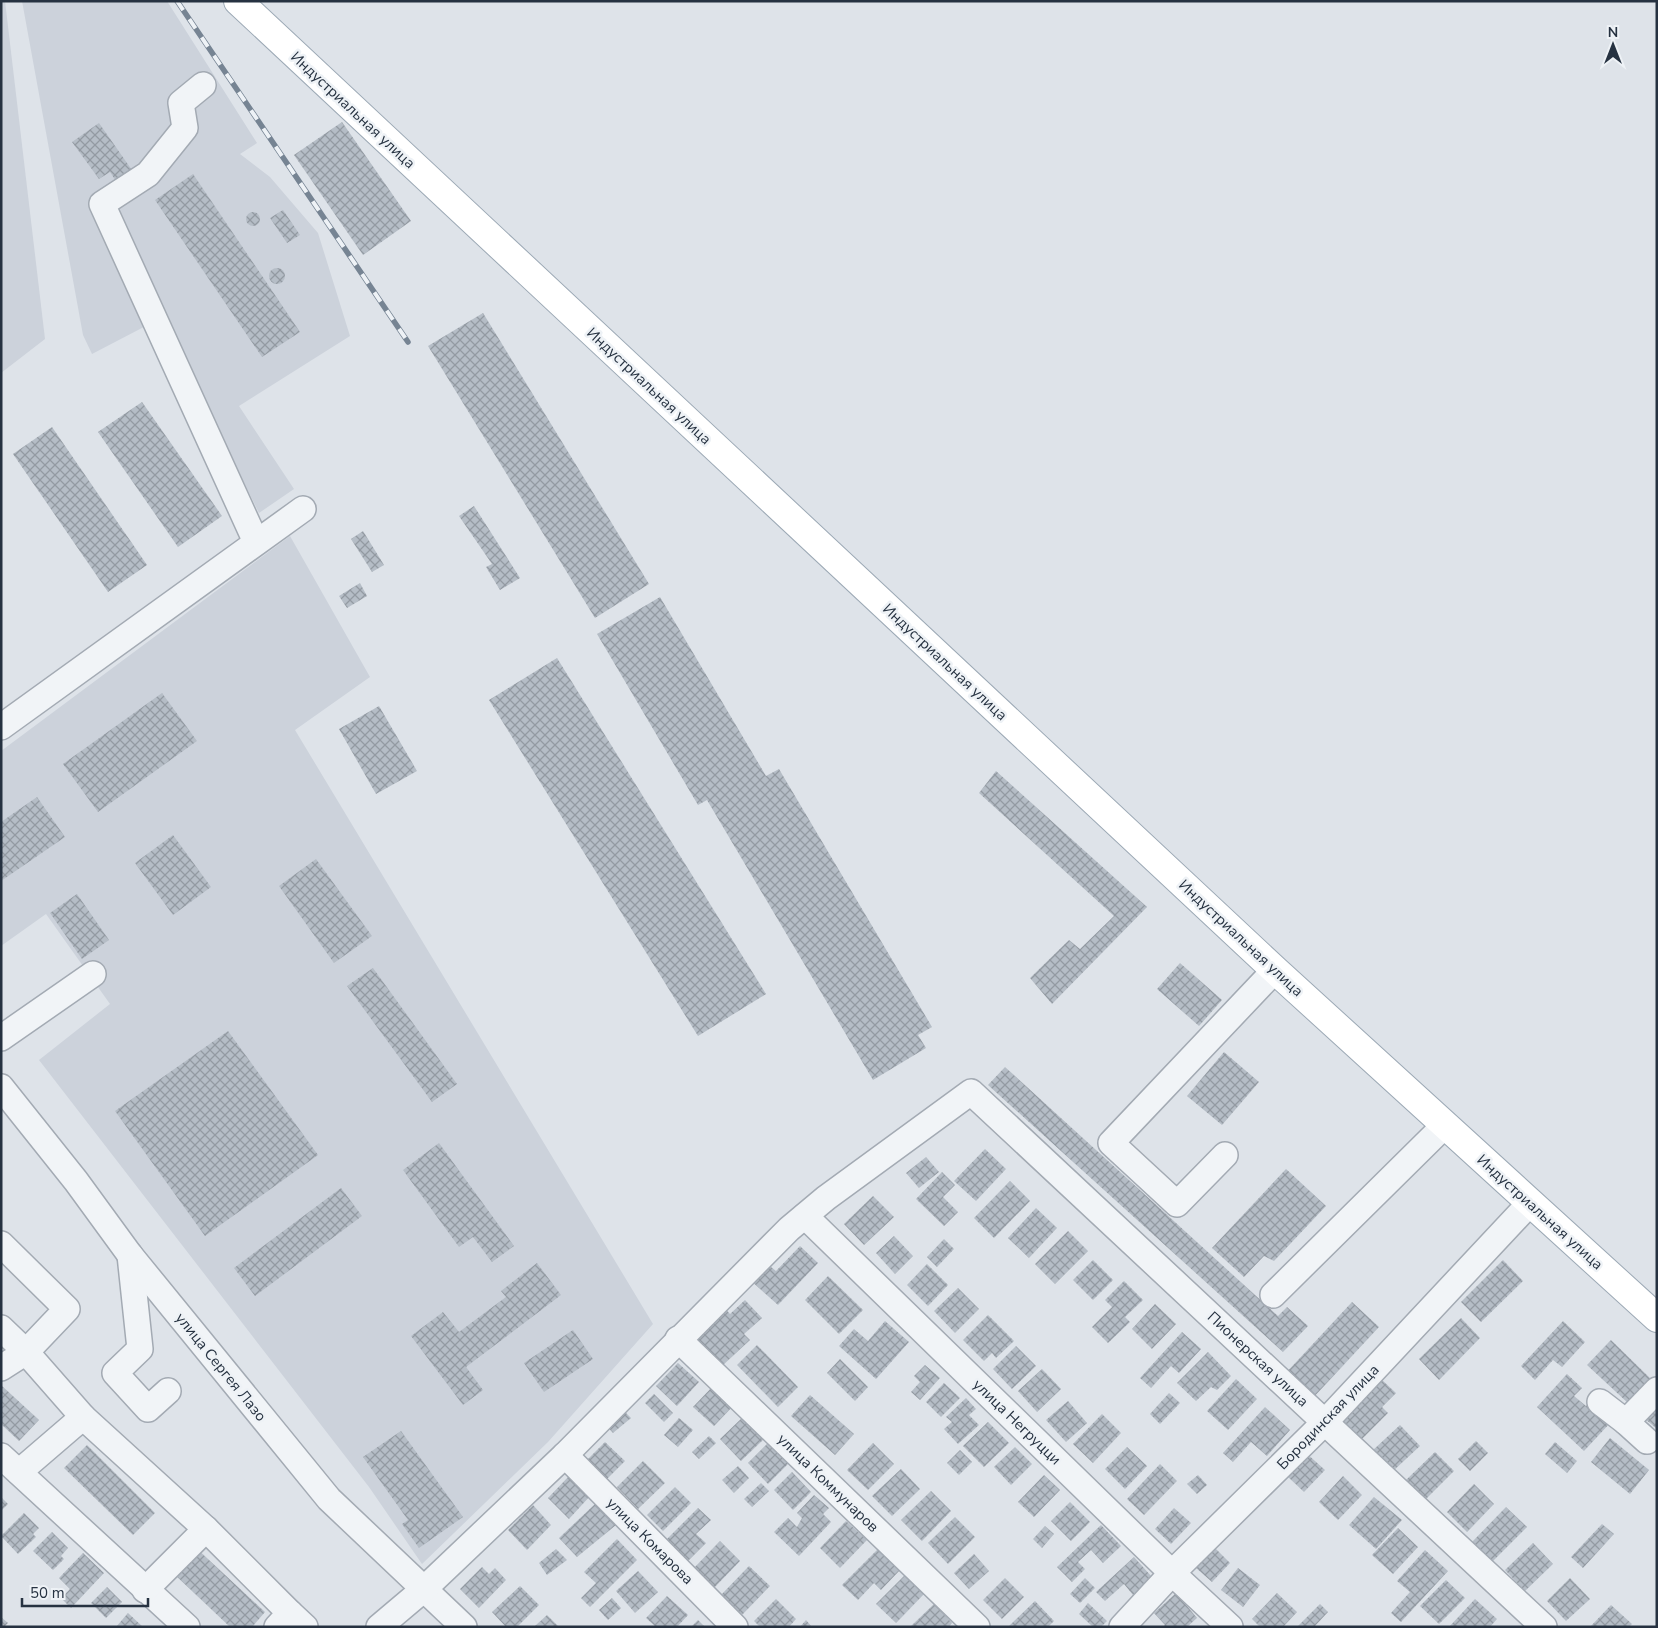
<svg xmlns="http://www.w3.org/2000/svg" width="1658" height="1628" font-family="'Nunito Sans',sans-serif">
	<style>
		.built { fill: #ccd2db }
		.building { fill: url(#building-cross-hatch) }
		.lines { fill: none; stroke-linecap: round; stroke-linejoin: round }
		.minor-casing { stroke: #a3aab3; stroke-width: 28 }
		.major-casing { stroke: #9ca9b5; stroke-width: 30 }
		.minor { stroke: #f1f4f7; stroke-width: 25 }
		.major { stroke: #fff; stroke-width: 28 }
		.rail-casing { stroke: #768493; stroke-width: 5.5 }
		.rail { stroke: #eef2f6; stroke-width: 4; stroke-dasharray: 11; stroke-linecap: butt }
		.labels { text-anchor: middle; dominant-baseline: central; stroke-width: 5; stroke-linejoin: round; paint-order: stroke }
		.street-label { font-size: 15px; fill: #263241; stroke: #eef2f6 }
	</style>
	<defs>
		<pattern id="building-cross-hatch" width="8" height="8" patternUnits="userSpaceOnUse" patternTransform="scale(1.25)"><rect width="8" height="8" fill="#b5bdc6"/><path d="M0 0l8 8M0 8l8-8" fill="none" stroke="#939aa2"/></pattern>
	</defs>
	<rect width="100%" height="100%" fill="#dee3e9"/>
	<g class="built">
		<path d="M 1,1 L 5,1 L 45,339 L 1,373 Z"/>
		<path d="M 22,1 L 167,1 L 257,143 L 240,154 L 270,177 L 318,233 L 350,336 L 239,406 L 294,489 L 259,513 L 163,317 L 92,354 L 83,335 Z"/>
		<path d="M 290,536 L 370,677 L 295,730 L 653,1324 L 548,1442 L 422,1564 L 369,1487 L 39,1060 L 110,1004 L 46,914 L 1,946 L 1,751 Z"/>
	</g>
	<g class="building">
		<path d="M 342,122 L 411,221 L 363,255 L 294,155 Z"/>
		<path d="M 99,123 L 134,173 L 118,184 L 110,172 L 99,179 L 72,142 Z"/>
		<path d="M 193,174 L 300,332 L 262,357 L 155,200 Z"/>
		<path d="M 283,210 L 300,235 L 287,243 L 270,218 Z"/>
		<circle cx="253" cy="219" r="7"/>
		<circle cx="277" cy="276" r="8"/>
		<path d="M 483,313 L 649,584 L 595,618 L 428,346 Z"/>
		<path d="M 142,402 L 222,516 L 178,547 L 98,432 Z"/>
		<path d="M 52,427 L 147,565 L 108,592 L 13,454 Z"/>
		<path d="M 474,506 L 520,578 L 500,590 L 486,567 L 492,564 L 459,516 Z"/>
		<path d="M 363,531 L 384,565 L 372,572 L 351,539 Z"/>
		<path d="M 360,583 L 367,596 L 347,608 L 339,596 Z"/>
		<path d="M 660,597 L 766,776 L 779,769 L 932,1027 L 918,1035 L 926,1048 L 873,1080 L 707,800 L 698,805 L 597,634 Z"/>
		<path d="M 557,658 L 766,994 L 698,1036 L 489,700 Z"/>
		<path d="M 162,693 L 197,741 L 98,812 L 63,764 Z"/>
		<path d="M 379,706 L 417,771 L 376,794 L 339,729 Z"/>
		<path d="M 996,771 L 1147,907 L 1052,1004 L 1030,978 L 1069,940 L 1080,949 L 1114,916 L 979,793 Z"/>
		<path d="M 37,797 L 65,837 L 1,881 L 1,822 Z"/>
		<path d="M 173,835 L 211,887 L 173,915 L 135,863 Z"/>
		<path d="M 316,859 L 372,936 L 334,963 L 279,886 Z"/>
		<path d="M 77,894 L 109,940 L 82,959 L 50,913 Z"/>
		<path d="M 1180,963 L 1222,1000 L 1199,1026 L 1157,989 Z"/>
		<path d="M 373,968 L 457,1084 L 432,1102 L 347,986 Z"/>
		<path d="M 228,1031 L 318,1155 L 205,1236 L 115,1111 Z"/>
		<path d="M 1224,1052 L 1259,1082 L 1222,1125 L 1187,1096 Z"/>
		<path d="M 1005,1067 L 1278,1316 L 1287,1307 L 1308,1326 L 1283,1352 L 988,1085 Z"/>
		<path d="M 439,1143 L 514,1246 L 492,1262 L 473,1237 L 459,1247 L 403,1170 Z"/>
		<path d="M 985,1149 L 1006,1169 L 976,1201 L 954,1181 Z"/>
		<path d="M 926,1157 L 939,1172 L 919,1188 L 906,1173 Z"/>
		<path d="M 1286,1169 L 1326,1206 L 1274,1261 L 1264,1256 L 1244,1277 L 1212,1248 Z"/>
		<path d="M 942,1172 L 955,1185 L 943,1197 L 958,1212 L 944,1226 L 916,1199 Z"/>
		<path d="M 1010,1181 L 1030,1201 L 994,1238 L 974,1218 Z"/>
		<path d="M 341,1188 L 362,1216 L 255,1296 L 234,1268 Z"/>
		<path d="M 873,1196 L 894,1217 L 864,1245 L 844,1224 Z"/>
		<path d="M 1036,1208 L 1057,1228 L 1029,1258 L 1008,1238 Z"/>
		<path d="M 1068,1231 L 1088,1251 L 1055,1284 L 1035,1264 Z"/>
		<path d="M 894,1236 L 913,1256 L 895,1274 L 876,1253 Z"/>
		<path d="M 944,1239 L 954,1249 L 937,1267 L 927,1257 Z"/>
		<path d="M 800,1246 L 818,1263 L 778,1305 L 749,1279 L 765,1262 L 776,1271 Z"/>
		<path d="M 1093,1260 L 1113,1280 L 1093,1300 L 1073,1280 Z"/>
		<path d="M 1503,1260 L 1523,1281 L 1481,1322 L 1461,1302 Z"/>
		<path d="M 537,1263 L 561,1295 L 466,1367 L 483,1390 L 463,1405 L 411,1336 L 443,1312 L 459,1332 L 506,1297 L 501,1291 Z"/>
		<path d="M 927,1264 L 948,1285 L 928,1306 L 907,1285 Z"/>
		<path d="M 828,1276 L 863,1310 L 839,1334 L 805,1300 Z"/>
		<path d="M 1124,1281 L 1143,1300 L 1125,1317 L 1130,1322 L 1108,1343 L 1092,1327 L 1112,1307 L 1105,1300 Z"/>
		<path d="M 958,1288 L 979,1309 L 955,1333 L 934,1311 Z"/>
		<path d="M 745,1300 L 762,1318 L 744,1334 L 750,1340 L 722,1366 L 693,1335 L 723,1306 L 730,1314 Z"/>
		<path d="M 1352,1302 L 1379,1327 L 1311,1400 L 1284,1375 Z"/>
		<path d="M 1155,1304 L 1176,1324 L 1152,1349 L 1132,1329 Z"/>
		<path d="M 988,1315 L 1014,1341 L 996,1358 L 992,1353 L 984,1361 L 963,1340 Z"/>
		<path d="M 1461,1318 L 1480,1338 L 1439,1380 L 1419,1359 Z"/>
		<path d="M 885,1321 L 909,1342 L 876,1379 L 839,1346 L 854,1329 L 868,1341 Z"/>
		<path d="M 1563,1321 L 1585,1342 L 1562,1367 L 1553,1360 L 1535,1380 L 1521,1366 Z"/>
		<path d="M 573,1330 L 593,1359 L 544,1392 L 524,1363 Z"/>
		<path d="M 1182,1332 L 1201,1349 L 1179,1373 L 1171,1366 L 1151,1388 L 1140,1378 Z"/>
		<path d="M 1611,1340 L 1652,1380 L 1629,1404 L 1587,1365 Z"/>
		<path d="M 757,1345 L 798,1387 L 778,1407 L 737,1365 Z"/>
		<path d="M 1016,1346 L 1036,1366 L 1012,1389 L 993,1369 Z"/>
		<path d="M 1208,1352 L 1231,1376 L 1217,1390 L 1211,1387 L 1196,1401 L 1177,1383 Z"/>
		<path d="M 840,1359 L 868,1387 L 855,1401 L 827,1373 Z"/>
		<path d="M 678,1363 L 699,1382 L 677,1406 L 656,1386 Z"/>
		<path d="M 925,1365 L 940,1378 L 920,1400 L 911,1392 L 920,1382 L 914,1376 Z"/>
		<path d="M 1042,1369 L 1061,1389 L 1037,1412 L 1018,1391 Z"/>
		<path d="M 1567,1374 L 1582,1388 L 1574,1396 L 1586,1406 L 1590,1402 L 1611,1422 L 1584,1451 L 1537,1407 Z"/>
		<path d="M 1236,1379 L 1257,1399 L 1228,1430 L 1207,1411 Z"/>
		<path d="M 1381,1379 L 1396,1393 L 1382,1407 L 1388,1413 L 1360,1441 L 1339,1421 Z"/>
		<path d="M 944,1383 L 960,1398 L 941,1417 L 926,1402 Z"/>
		<path d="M 715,1384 L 735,1404 L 714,1426 L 693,1407 Z"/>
		<path d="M 1,1385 L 39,1420 L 19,1441 L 1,1424 Z"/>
		<path d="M 1169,1393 L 1180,1403 L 1160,1424 L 1150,1414 Z"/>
		<path d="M 654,1394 L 673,1413 L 664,1422 L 645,1403 Z"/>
		<path d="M 810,1395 L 854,1434 L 835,1455 L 791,1416 Z"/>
		<path d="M 966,1398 L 976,1409 L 969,1415 L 979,1425 L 958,1444 L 944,1429 L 952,1422 L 946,1417 Z"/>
		<path d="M 1068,1401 L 1087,1423 L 1066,1442 L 1046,1420 Z"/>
		<path d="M 1657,1406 L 1657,1429 L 1645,1419 Z"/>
		<path d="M 1265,1407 L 1290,1430 L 1267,1456 L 1251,1442 L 1233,1462 L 1223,1453 Z"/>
		<path d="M 623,1410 L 631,1418 L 613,1433 L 605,1424 Z"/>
		<path d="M 1102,1414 L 1121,1433 L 1093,1463 L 1073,1444 Z"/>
		<path d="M 743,1417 L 764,1439 L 741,1461 L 720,1439 Z"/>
		<path d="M 679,1418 L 693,1430 L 678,1447 L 664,1435 Z"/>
		<path d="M 988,1422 L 1009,1443 L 984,1467 L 963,1446 Z"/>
		<path d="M 1400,1425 L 1420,1446 L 1392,1472 L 1372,1451 Z"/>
		<path d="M 401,1431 L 463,1517 L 419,1548 L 402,1524 L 408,1520 L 363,1457 Z"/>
		<path d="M 709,1436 L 716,1443 L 699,1459 L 692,1452 Z"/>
		<path d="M 1610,1438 L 1649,1470 L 1630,1494 L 1591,1462 Z"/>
		<path d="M 1476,1441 L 1488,1453 L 1470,1471 L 1458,1459 Z"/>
		<path d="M 605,1442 L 625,1461 L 604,1482 L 584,1463 Z"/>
		<path d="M 1555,1442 L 1577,1461 L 1567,1473 L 1545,1454 Z"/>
		<path d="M 768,1443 L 789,1463 L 768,1484 L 748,1463 Z"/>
		<path d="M 873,1443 L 894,1464 L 868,1490 L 847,1470 Z"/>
		<path d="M 87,1445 L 155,1513 L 133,1535 L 64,1468 Z"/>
		<path d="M 1015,1447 L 1032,1464 L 1011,1485 L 994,1467 Z"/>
		<path d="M 1127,1447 L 1147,1466 L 1125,1489 L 1105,1469 Z"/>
		<path d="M 960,1450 L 972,1462 L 959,1475 L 947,1463 Z"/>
		<path d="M 1305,1452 L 1325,1470 L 1304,1492 L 1285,1474 Z"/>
		<path d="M 1435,1452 L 1454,1471 L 1425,1500 L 1406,1480 Z"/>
		<path d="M 643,1461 L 665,1483 L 638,1509 L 617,1487 Z"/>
		<path d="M 1160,1464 L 1177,1481 L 1144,1515 L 1127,1499 Z"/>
		<path d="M 738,1466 L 749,1478 L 734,1493 L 722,1480 Z"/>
		<path d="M 901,1469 L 920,1489 L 892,1516 L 872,1496 Z"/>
		<path d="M 792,1472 L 811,1492 L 793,1510 L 774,1490 Z"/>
		<path d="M 570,1475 L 591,1495 L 569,1519 L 548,1498 Z"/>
		<path d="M 1044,1475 L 1060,1490 L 1034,1517 L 1018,1502 Z"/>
		<path d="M 1198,1475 L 1207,1485 L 1197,1494 L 1187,1484 Z"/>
		<path d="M 1343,1476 L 1362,1495 L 1338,1520 L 1319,1502 Z"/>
		<path d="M 761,1483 L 769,1491 L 752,1507 L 744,1499 Z"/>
		<path d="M 1474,1484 L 1494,1504 L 1467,1532 L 1447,1512 Z"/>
		<path d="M 675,1487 L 691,1503 L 663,1531 L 647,1515 Z"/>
		<path d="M 931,1491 L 951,1511 L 922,1541 L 901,1520 Z"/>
		<path d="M 814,1495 L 829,1508 L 823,1514 L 831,1522 L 799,1556 L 774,1532 L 788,1518 L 797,1527 L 802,1518 L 797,1513 Z"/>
		<path d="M 1,1497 L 8,1504 L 1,1511 Z"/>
		<path d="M 1374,1497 L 1402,1520 L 1376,1549 L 1349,1525 Z"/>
		<path d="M 1070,1502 L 1090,1522 L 1071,1541 L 1051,1521 Z"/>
		<path d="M 595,1504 L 616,1525 L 577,1557 L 559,1538 Z"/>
		<path d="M 533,1505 L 551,1525 L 527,1550 L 508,1530 Z"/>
		<path d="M 1506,1507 L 1527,1527 L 1492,1562 L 1472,1542 Z"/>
		<path d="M 698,1508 L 711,1520 L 696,1534 L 706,1543 L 686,1563 L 665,1541 Z"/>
		<path d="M 1174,1508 L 1191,1523 L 1171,1544 L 1155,1529 Z"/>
		<path d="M 24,1513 L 39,1528 L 33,1534 L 36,1537 L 18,1554 L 1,1536 Z"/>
		<path d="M 955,1517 L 975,1537 L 948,1564 L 928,1543 Z"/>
		<path d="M 846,1521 L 867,1540 L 840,1568 L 820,1548 Z"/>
		<path d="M 1602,1524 L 1614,1534 L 1583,1568 L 1571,1557 Z"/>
		<path d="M 1101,1525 L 1121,1546 L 1103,1563 L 1091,1550 L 1078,1562 L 1085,1569 L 1072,1582 L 1057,1567 Z"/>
		<path d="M 1045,1526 L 1054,1534 L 1042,1548 L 1033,1539 Z"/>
		<path d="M 1398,1528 L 1418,1547 L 1393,1574 L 1372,1555 Z"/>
		<path d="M 52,1532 L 68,1548 L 61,1556 L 64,1559 L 53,1570 L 33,1551 Z"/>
		<path d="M 617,1539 L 637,1560 L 590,1607 L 581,1598 L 596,1583 L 584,1572 Z"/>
		<path d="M 720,1541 L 740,1561 L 713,1589 L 693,1569 Z"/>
		<path d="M 1533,1543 L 1553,1564 L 1525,1591 L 1505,1570 Z"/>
		<path d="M 195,1547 L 265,1612 L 252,1627 L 230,1627 L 172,1572 Z"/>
		<path d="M 1214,1547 L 1230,1563 L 1212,1582 L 1195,1567 Z"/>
		<path d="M 556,1549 L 567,1560 L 547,1575 L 539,1563 Z"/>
		<path d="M 878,1549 L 900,1570 L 881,1590 L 874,1583 L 858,1600 L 842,1585 Z"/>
		<path d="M 1425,1550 L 1448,1571 L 1401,1622 L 1391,1613 L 1410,1592 L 1397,1581 Z"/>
		<path d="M 83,1553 L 104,1573 L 71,1608 L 61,1598 L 70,1589 L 59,1578 Z"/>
		<path d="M 974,1554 L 989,1571 L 969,1589 L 954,1573 Z"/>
		<path d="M 1134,1557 L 1152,1577 L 1133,1595 L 1124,1584 L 1105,1601 L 1096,1592 Z"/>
		<path d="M 749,1566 L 770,1586 L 742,1615 L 721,1595 Z"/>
		<path d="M 482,1567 L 489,1574 L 495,1568 L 506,1580 L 479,1608 L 460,1589 Z"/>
		<path d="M 1238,1568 L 1260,1585 L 1243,1607 L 1221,1590 Z"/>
		<path d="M 638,1571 L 658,1592 L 635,1613 L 616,1591 Z"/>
		<path d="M 906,1574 L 925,1593 L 896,1623 L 876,1604 Z"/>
		<path d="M 1005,1578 L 1024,1597 L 1002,1619 L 983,1600 Z"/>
		<path d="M 1085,1578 L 1095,1588 L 1080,1603 L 1070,1594 Z"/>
		<path d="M 1570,1578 L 1590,1599 L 1566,1621 L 1547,1601 Z"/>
		<path d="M 1446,1580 L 1465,1598 L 1439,1624 L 1420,1606 Z"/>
		<path d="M 520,1586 L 539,1605 L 517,1627 L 506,1627 L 492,1612 Z"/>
		<path d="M 107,1587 L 122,1602 L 106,1618 L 91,1603 Z"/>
		<path d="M 1176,1593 L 1197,1618 L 1187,1627 L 1163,1627 L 1165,1625 L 1154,1613 Z"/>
		<path d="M 1277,1593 L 1297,1612 L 1283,1627 L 1260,1627 L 1252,1619 Z"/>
		<path d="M 667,1596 L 688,1615 L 677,1627 L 656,1627 L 646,1618 Z"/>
		<path d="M 612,1598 L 621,1608 L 608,1620 L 599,1610 Z"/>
		<path d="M 776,1599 L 796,1619 L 789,1627 L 760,1627 L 754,1621 Z"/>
		<path d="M 1475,1599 L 1497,1619 L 1490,1627 L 1449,1627 Z"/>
		<path d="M 1035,1601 L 1054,1621 L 1048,1627 L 1008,1627 Z"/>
		<path d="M 1088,1603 L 1107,1621 L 1101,1627 L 1093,1627 L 1079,1614 Z"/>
		<path d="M 934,1604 L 952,1623 L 949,1627 L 910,1627 Z"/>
		<path d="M 1320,1604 L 1328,1612 L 1314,1627 L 1297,1627 Z"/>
		<path d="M 1611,1605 L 1632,1624 L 1629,1627 L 1590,1627 Z"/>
		<path d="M 128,1613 L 143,1627 L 116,1627 Z"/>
		<path d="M 547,1615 L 559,1627 L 534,1627 Z"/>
		<path d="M 1,1617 L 8,1623 L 4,1627 L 1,1627 Z"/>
		<path d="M 698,1620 L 705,1627 L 691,1627 Z"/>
		<path d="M 806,1620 L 812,1627 L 800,1627 Z"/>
	</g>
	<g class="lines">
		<g class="minor-casing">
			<g id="minor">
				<path d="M 203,85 L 181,103 L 185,128 L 148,174 L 102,204 L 256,542"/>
				<path d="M 1,727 L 303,509"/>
				<path d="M 1,1038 L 93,974"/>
				<path d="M 1,1087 L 76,1181 L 130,1255 L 329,1499 L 464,1627"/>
				<path d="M 1225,1155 L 1177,1204 L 1111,1143 L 1275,970"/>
				<path d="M 805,1216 L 1172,1573 L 1230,1627"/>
				<path d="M 1,1244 L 67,1309 L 26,1352 L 83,1417 L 19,1472"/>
				<path d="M 130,1255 L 140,1349 L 115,1373 L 148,1409 L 168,1391"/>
				<path d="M 1273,1295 L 1445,1125"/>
				<path d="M 1,1328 L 26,1352 L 1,1368"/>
				<path d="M 678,1339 L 977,1627"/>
				<path d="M 1600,1402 L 1626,1422"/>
				<path d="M 83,1417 L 206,1529"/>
				<path d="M 1647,1441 L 1626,1422 L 1657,1390"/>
				<path d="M 565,1455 L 735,1627"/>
				<path d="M 1,1456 L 187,1627"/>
				<path d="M 145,1590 L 206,1529 L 290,1613 L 277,1627"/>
				<path d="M 290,1613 L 305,1627"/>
				<path d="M 379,1627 L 424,1589 L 565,1455 L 789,1229 L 826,1198 L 971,1092 L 1544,1627"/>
				<path d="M 1122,1627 L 1172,1573 L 1326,1421 L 1530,1203"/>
			</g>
		</g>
		<g class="major-casing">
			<path id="major" d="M 238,1 L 1275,970 L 1657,1318"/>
		</g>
		<use href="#minor" class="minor"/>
		<use href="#major" class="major"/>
		<g class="rail-casing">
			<path id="rail" d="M 177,1 L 408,342"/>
		</g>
		<use href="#rail" class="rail"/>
	</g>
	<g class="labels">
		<g class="street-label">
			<text transform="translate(353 110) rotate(43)">Индустриальная улица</text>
			<text transform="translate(649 386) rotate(43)">Индустриальная улица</text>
			<text transform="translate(945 662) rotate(43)">Индустриальная улица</text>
			<text transform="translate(1241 938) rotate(43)">Индустриальная улица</text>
			<text transform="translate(1540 1212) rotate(42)">Индустриальная улица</text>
			<text transform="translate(1258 1359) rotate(43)">Пионерская улица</text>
			<text transform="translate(221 1367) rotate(51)">улица Сергея Лазо</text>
			<text transform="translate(1328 1417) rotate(-46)">Бородинская улица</text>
			<text transform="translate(1017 1422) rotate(44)">улица Негруцци</text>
			<text transform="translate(828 1483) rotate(44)">улица Коммунаров</text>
			<text transform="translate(650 1541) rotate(45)">улица Комарова</text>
		</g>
	</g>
	<rect width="1658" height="1628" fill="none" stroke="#263241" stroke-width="5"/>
	<g transform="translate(1613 45)" stroke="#eef2f6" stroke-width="4" paint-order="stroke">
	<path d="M0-4L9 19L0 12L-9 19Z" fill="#263241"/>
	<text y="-8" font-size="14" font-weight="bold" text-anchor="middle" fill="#263241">N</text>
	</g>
	<path d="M22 1598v8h126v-8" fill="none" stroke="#263241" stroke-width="2.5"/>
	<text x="30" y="1598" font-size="15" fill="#263241" stroke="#eef2f6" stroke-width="4" paint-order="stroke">50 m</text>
</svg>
